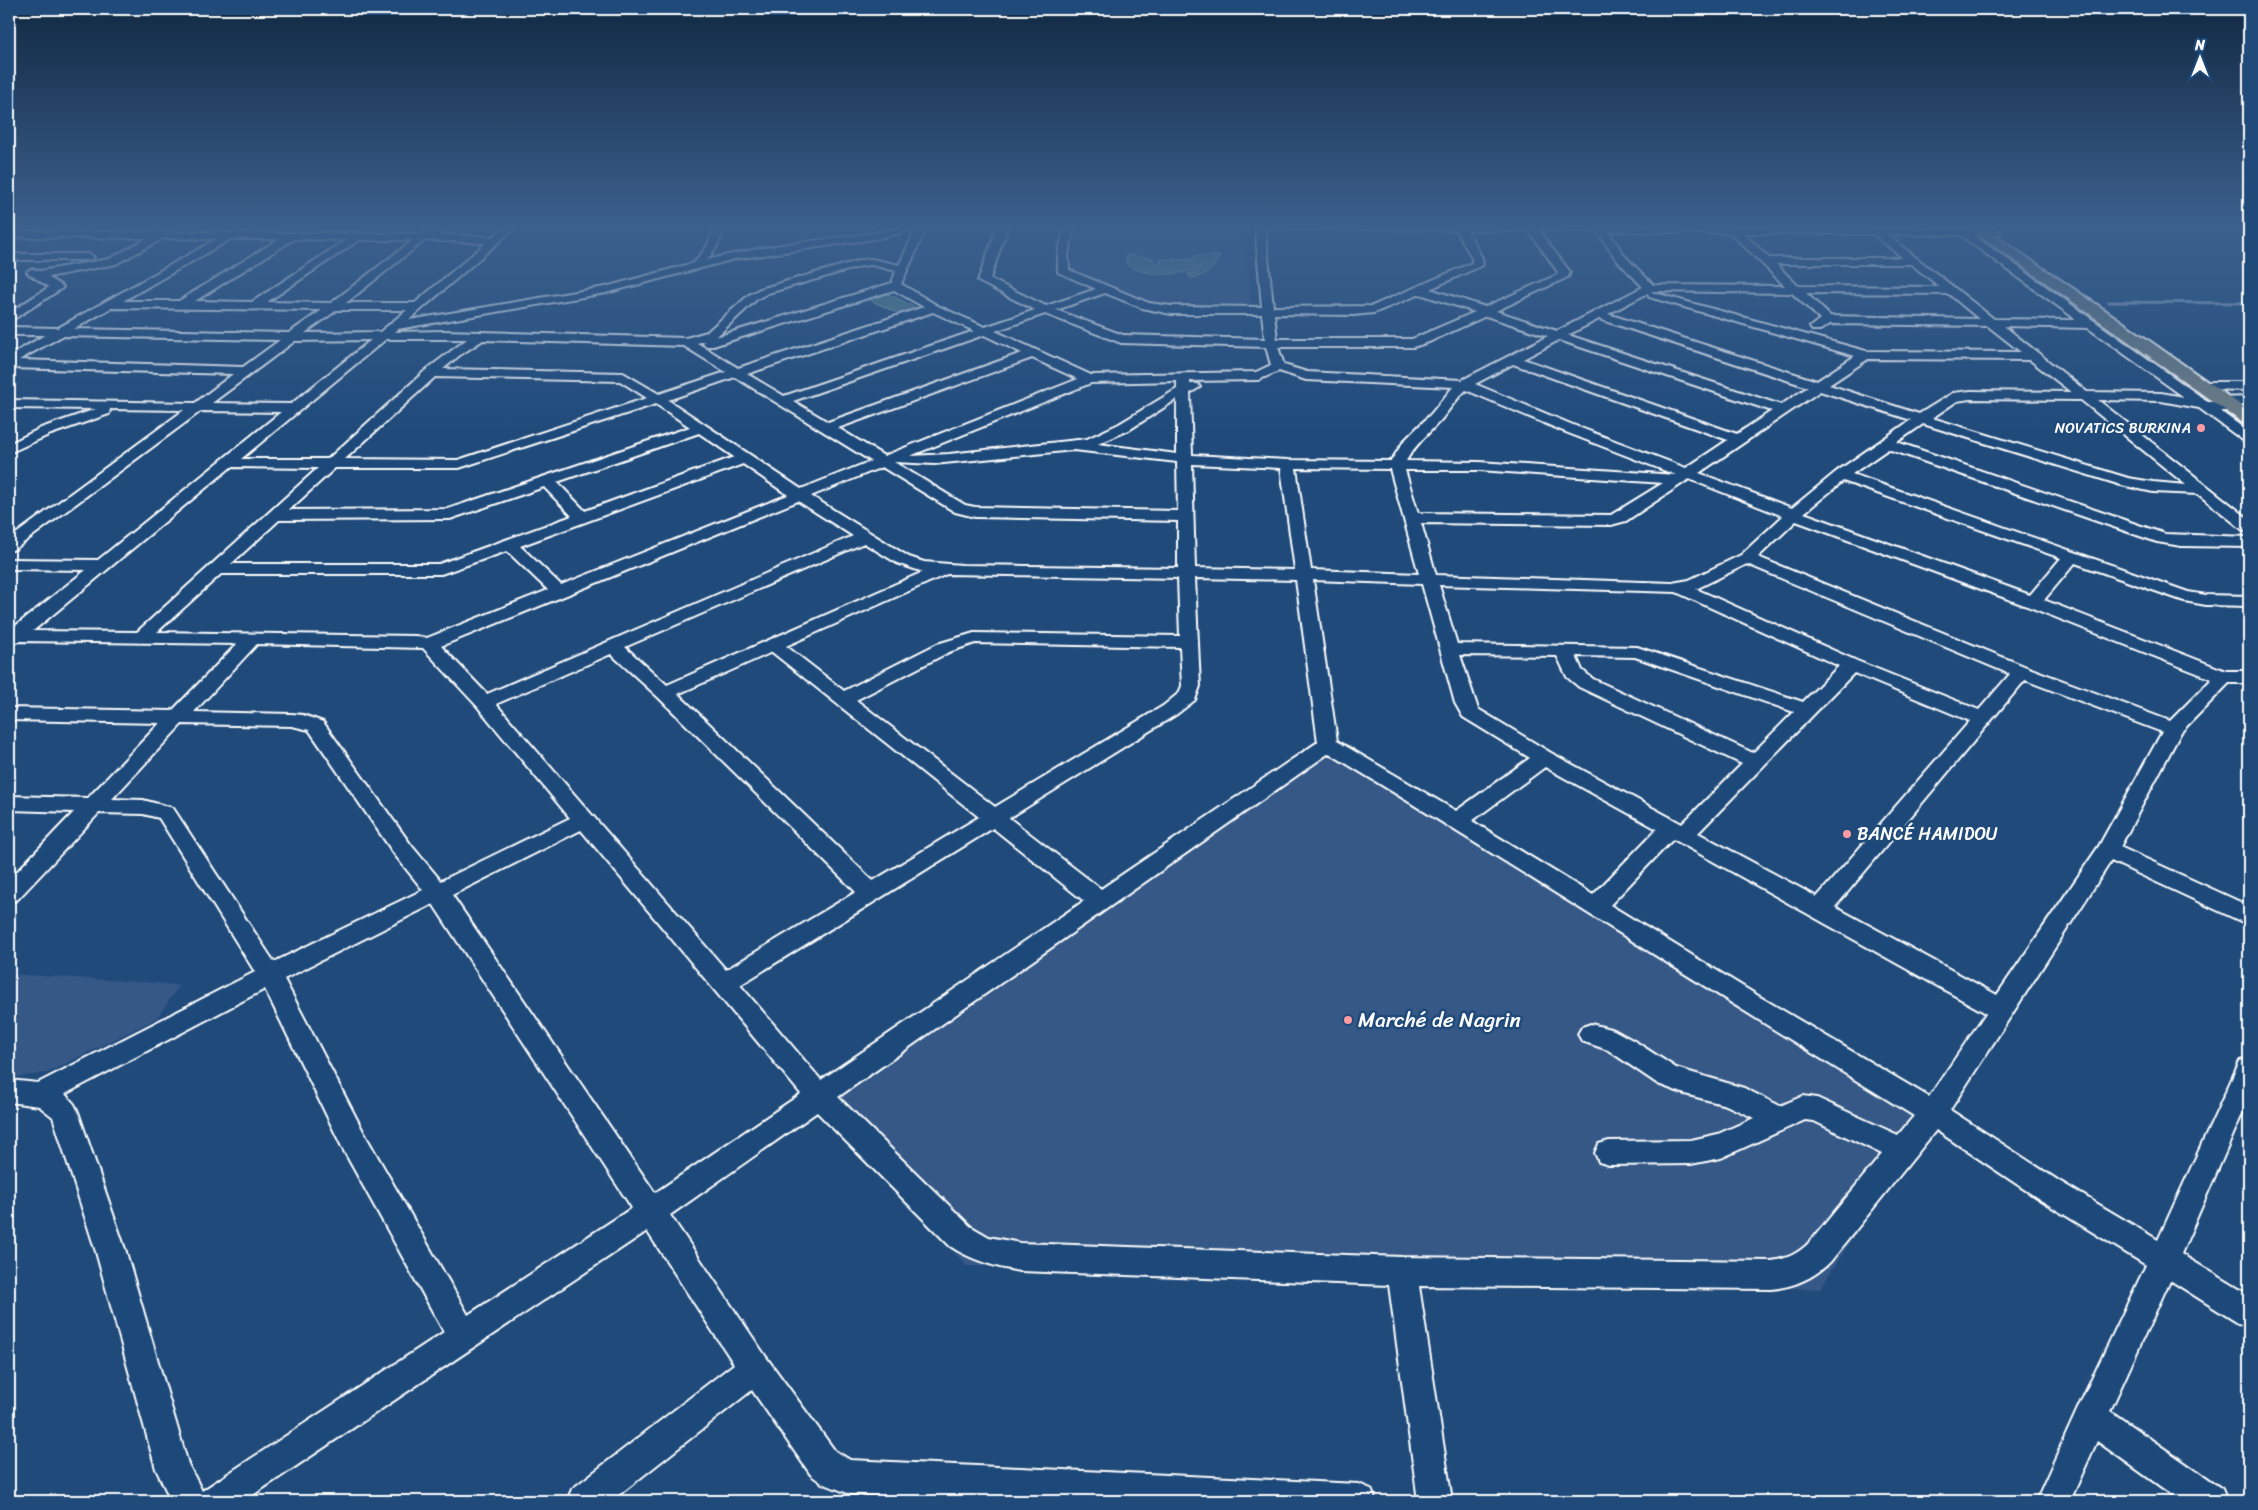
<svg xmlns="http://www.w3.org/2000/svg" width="2258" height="1510" font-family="Sriracha,sans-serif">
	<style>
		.built { fill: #365887 }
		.green { fill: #56838c; stroke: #aac1c6 }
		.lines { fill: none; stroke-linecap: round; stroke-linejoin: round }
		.stream { stroke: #8fabc6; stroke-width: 3 }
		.minor-casing { stroke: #fff; stroke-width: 4 }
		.major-casing { stroke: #fff; stroke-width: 4 }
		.minor { fill: #1f4a7a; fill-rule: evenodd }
		.major { fill: #6d7d84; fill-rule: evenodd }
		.poi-dot { fill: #ff9aa2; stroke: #1f4a7a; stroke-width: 2 }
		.labels { text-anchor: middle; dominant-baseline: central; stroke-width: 5; stroke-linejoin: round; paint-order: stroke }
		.far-poi-label { font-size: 15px; fill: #fff; stroke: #1f4a7a; text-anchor: end }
		.poi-label { font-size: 18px; fill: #fff; stroke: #1f4a7a; text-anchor: start }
		.near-poi-label { font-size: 21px; fill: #fff; stroke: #1f4a7a; text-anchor: start }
	</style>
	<rect width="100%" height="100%" fill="#1f4a7a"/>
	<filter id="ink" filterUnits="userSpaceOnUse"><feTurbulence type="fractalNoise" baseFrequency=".02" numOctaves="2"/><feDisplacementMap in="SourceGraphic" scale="10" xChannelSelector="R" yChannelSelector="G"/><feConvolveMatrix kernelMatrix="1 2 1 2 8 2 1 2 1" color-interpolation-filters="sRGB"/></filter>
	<g filter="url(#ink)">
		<g class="built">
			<path d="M 1082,226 L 1243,229 L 1252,305 L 1158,306 L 1070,270 L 1078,227 Z"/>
			<path d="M 1328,750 L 1928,1120 L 1820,1289 L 966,1266 L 822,1097 Z"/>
			<path d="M 9,974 L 159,983 L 179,986 L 157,1018 L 47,1073 L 9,1078 Z"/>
		</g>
		<g class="green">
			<path d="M 1126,255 L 1152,258 L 1155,263 L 1160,262 L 1160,259 L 1193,260 L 1194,256 L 1220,256 C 1214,269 1206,276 1191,278 L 1188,274 L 1197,272 L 1201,267 C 1180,276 1147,278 1127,264 Z"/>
			<path d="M 884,292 L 919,309 L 901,315 L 866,298 Z"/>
		</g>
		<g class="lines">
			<path class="stream" d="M 2108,302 L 2249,303"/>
			<g class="minor-casing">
				<g id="minor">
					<path d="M 439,225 L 452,225 L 436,234 L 493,237 L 507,225 L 518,225 L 409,320 L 605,287 L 694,263 L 707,246 L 716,225 L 726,225 L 717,246 L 707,260 C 760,246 813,241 867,234 C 888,231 907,225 928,225 L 901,284 L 938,306 L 985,327 L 1035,310 L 978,281 L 998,225 L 1008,225 L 990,279 L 1046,306 L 1096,289 L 1058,272 L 1058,255 L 1065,225 L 1075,225 L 1068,255 L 1069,270 L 1149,303 L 1171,306 L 1262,307 L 1255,225 L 1580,225 L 1996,229 L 2001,232 L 2000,234 L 1973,235 L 2207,401 L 2218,402 L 2219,398 L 2249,397 L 2249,405 L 2238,405 L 2241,408 L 2239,411 L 2220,411 L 2249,432 L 2249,442 L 2244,441 L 2199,408 L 2161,401 L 2098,400 L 2249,519 L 2249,532 L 2243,530 L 2198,494 L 2153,492 L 2121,485 L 1923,424 L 1897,442 L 2165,534 L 2249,537 L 2249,547 L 2181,546 L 2157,542 L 1888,449 L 1852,474 L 2188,592 L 2206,595 L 2249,596 L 2249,606 L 2206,605 L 2184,601 L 2075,563 L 2044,600 L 2226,671 L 2249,671 L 2249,683 L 2229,683 L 2181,732 L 2120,847 L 2249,906 L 2249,925 L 2111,861 L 1950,1110 L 2059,1181 L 2158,1240 L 2240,1061 L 2249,1058 L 2249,1098 L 2181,1254 L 2249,1295 L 2249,1327 L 2238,1323 L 2170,1280 L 2110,1411 L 2222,1489 L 2227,1501 L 2181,1501 L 2097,1441 L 2070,1501 L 2036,1501 L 2079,1406 L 2146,1265 L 2039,1199 L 1936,1130 L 1830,1262 C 1814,1278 1794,1287 1771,1289 L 1419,1286 L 1452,1501 L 1418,1501 L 1389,1285 L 1020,1271 C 995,1267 971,1260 950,1246 L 817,1112 L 670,1215 L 766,1357 L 835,1451 L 850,1460 L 1359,1484 L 1371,1489 L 1376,1501 L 1008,1501 L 850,1494 L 822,1483 L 811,1475 L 752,1390 L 611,1501 L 567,1501 L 572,1489 L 734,1364 L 647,1231 L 244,1501 L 171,1501 L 156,1469 L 96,1252 L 53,1117 L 39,1106 L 9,1102 L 9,1080 L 38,1083 L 255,972 L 159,818 L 143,814 L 99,813 L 17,900 L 9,902 L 9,880 L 74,812 L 9,810 L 9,796 L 88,798 L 160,723 L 9,720 L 9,708 L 172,711 L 237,644 L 20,641 L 9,644 L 9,631 L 86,570 L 9,569 L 9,559 L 98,560 L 281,412 L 201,411 L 15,549 L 9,551 L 9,539 L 184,410 L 110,409 L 109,414 L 51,434 L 9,453 L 9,444 L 41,428 L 96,409 L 9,408 L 9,400 L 195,403 L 233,374 L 9,368 L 9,356 L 45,335 L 9,335 L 9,327 L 58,328 L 217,239 L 164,238 L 116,264 L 48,277 L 63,287 L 61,289 L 9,322 L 9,313 L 49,287 L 29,274 L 27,272 L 29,270 L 33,269 L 40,271 L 109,259 L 148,238 L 9,237 L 9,231 L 421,234 ZM 1265,228 L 1456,230 L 1472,258 L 1472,263 L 1372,306 L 1273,307 ZM 916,229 L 899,265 L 872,259 L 861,260 L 760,289 L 749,295 L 707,332 L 686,338 L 444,331 L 395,332 L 398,329 L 606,293 L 735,259 L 875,239 ZM 1467,230 L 1529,231 L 1558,272 L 1557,275 L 1485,307 L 1430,289 L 1483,265 L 1482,258 ZM 1539,231 L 1597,231 L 1616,259 L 1643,287 L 1557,331 L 1496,311 L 1568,277 L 1570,272 ZM 1608,231 L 1731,233 L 1785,286 L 1653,285 L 1624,255 ZM 1743,233 L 1873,234 L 1903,258 L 1769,258 ZM 1886,234 L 1960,235 L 2077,320 L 1994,319 ZM 231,239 L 279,239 L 179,301 L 123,301 ZM 294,239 L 346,240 L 252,302 L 195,301 ZM 359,240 L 413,240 L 331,303 L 267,302 ZM 425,240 L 486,243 L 415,303 L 346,303 ZM 1776,264 L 1911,264 L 1940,287 L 1798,286 ZM 872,265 L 896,271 L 892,283 L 716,337 L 757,299 L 768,293 L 862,266 ZM 894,290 L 924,307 L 738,368 L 697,343 L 704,341 L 703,343 L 705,346 L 713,346 ZM 1651,292 L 1652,291 L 1792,293 L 1820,319 L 1810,327 L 1812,330 L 1820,330 L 1830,324 L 1988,326 L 2021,352 L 1866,351 ZM 1105,293 L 1142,308 L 1171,314 L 1262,314 L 1265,339 L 1123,335 L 1056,310 ZM 1648,293 L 1649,297 L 1855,356 L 1817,381 L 1608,314 ZM 1806,293 L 1949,294 L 1979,319 L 1830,316 ZM 1420,294 L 1475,312 L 1412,339 L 1277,339 L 1274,314 L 1353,315 L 1374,313 ZM 111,308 L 322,310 L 289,333 L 74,329 ZM 337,310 L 407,310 L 380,332 L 305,333 ZM 933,312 L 974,331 L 784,396 L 747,374 ZM 1045,314 L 1121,343 L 1266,347 L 1271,365 L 1256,372 L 1091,375 L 995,331 ZM 1486,316 L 1548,336 L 1462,380 L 1307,372 L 1284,365 L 1278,347 L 1413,347 L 1429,342 ZM 1599,319 L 1808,387 L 1781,405 L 1568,335 ZM 2004,326 L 2088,328 L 2184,397 L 2161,393 L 2087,392 ZM 984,335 L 1022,353 L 828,422 L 793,401 ZM 62,336 L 280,340 L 243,367 L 19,360 ZM 386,339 L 467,339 L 426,370 L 328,459 L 241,459 ZM 371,340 L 291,404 L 212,403 L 295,341 ZM 483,340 L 684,346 L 726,372 L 659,394 L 623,373 L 443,369 L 460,355 ZM 1559,340 L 1772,411 L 1737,434 L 1523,359 ZM 1032,358 L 1078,379 L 884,456 L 838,428 ZM 1868,359 L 2030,360 L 2071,392 L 1970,391 L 1953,393 L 1919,414 L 1829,385 ZM 1513,364 L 1728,440 L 1686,468 L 1573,425 L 1475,384 ZM 1279,371 L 1306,380 L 1453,387 L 1431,414 L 1404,441 L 1391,461 L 1288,460 L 1192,455 L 1190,393 L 1200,387 L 1198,384 L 1190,384 L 1190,381 L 1258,380 ZM 435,377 L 620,381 L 647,398 L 458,460 L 345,459 ZM 735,377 L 871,461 L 801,489 L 668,400 ZM 1177,381 L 1177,389 L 1119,424 L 1087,439 L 949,454 L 910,456 L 1091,383 ZM 1466,390 L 1563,431 L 1676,475 L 1479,462 L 1406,461 C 1415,445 1428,434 1440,421 C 1449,410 1456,399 1466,390 ZM 1820,391 L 1911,420 L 1836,472 L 1792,508 L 1699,473 ZM 1177,399 L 1177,454 L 1098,444 L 1129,430 ZM 1970,399 L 2081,400 L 2186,485 L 2153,482 L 2128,478 L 1932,418 L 1957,401 ZM 656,404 L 690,427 L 448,509 L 289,510 L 335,468 L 459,468 ZM 699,433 L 734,457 L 585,511 L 557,482 ZM 1074,450 L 1177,462 L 1178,511 L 975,507 L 965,505 L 894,462 L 934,464 ZM 743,464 L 788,495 L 561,585 L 520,546 ZM 1192,464 L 1281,468 L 1295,570 L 1195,568 ZM 231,467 L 318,468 L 137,632 L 33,631 ZM 882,467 L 955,512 L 975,517 L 1178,521 L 1178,568 L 962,565 L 924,562 L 909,557 L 811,496 ZM 1296,468 L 1390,469 L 1419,574 L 1311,570 ZM 1405,470 L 1479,470 L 1663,483 L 1611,515 L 1418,513 ZM 1689,479 L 1783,516 L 1741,555 L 1689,580 L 1672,583 L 1436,575 L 1421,523 L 1611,525 L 1626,521 ZM 1843,481 L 2061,558 L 2030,595 L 1804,513 ZM 544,487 L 572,516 L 439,564 L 231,564 L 279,520 L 450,519 ZM 798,501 L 853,536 L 487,694 L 441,646 ZM 1796,521 L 2027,606 L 2212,679 L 2170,721 L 2029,668 L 1758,557 ZM 864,543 L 897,563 L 923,572 L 667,685 L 625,647 ZM 507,551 L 548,590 L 427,638 L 415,636 L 157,632 L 221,574 L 441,574 ZM 1747,564 L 2010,674 L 1979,710 L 1857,661 L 1696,589 ZM 947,574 L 1178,578 L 1180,636 L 974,633 L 937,644 L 844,691 L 786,646 ZM 1195,578 L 1296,580 L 1318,742 L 1101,889 L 1009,818 L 1177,714 L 1195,700 L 1200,686 ZM 1313,580 L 1422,584 L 1455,703 L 1463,717 L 1530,758 L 1456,811 L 1337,741 ZM 1439,585 L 1676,592 L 1839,666 L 1803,702 L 1637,647 L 1457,644 ZM 975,643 L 1180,647 L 1182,686 L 1179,693 L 1163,706 L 995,807 L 856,700 L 949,652 ZM 257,644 L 423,648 L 477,706 L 570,818 L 441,881 L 411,845 L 323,722 L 303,715 L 292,714 L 194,712 ZM 772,652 L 979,817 L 873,881 L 678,694 ZM 611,654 L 658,697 L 856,892 L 726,970 L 496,704 ZM 1460,655 L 1557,656 L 1567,677 L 1579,687 L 1742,764 L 1682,824 L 1551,753 L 1478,709 ZM 1576,656 L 1635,657 L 1794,712 L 1753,753 L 1593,679 L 1582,670 ZM 1854,673 L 1970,721 L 1817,897 L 1698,833 ZM 2025,680 L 2162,732 L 2099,846 L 1997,995 L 1835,907 ZM 182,724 L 292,726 L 309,730 L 395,855 L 423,890 L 274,962 L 173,808 L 143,800 L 112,799 ZM 1329,753 C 1525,872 1718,996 1914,1116 L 1898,1135 L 1817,1098 L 1803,1096 L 1780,1106 L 1744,1088 L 1676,1068 L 1636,1042 L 1614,1030 L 1591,1024 L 1582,1027 L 1578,1034 L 1582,1041 L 1608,1050 L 1658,1084 L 1685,1094 L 1726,1105 L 1754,1118 L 1718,1134 L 1691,1140 L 1609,1141 L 1599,1144 L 1595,1153 L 1599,1162 L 1609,1165 L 1691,1164 L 1721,1158 L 1805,1120 L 1814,1121 L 1882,1154 L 1810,1242 C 1798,1254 1787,1259 1771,1261 L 1402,1257 L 1020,1243 L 989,1237 L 970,1226 L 838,1097 ZM 1545,767 L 1657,829 L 1593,895 L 1472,821 ZM 993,828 L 1084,901 L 821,1080 L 740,985 ZM 581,830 L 801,1094 L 655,1193 L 452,895 ZM 1673,839 L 1986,1013 L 1929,1097 L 1755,994 L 1610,905 ZM 433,904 L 632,1208 L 468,1315 L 364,1133 L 284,979 ZM 265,989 L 344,1151 L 444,1332 L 202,1491 L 188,1464 L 126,1252 L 78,1112 L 74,1104 L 65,1094 Z"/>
					<path d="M 9,254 L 89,254 L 94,257 L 89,260 L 9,260 Z"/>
					<path d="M 2203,382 L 2249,382 L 2249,390 L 2198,389 L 2196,386 Z"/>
				</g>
			</g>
			<g class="major-casing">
				<path id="major" d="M 1965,225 L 1979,225 L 2121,321 L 2249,411 L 2249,424 L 2243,423 Z"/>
			</g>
			<use href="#minor" class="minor"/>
			<use href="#major" class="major"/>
		</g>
	</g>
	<linearGradient id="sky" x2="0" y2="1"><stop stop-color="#112943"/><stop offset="0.52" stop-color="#3c608d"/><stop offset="1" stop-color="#3c608d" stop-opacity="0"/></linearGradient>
	<rect width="2258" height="436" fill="url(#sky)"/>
	<g class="poi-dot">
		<circle cx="2201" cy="428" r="5"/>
		<circle cx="1847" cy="834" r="5"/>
		<circle cx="1348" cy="1020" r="5"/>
	</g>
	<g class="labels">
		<g class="far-poi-label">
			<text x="2191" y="428">NOVATICS BURKINA</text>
		</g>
		<g class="poi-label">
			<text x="1857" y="834">BANCÉ HAMIDOU</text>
		</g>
		<g class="near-poi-label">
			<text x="1358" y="1020">Marché de Nagrin</text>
		</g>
	</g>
	<rect width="2258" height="1510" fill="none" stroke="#1f4a7a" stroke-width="30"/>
	<rect x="15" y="15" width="2228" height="1480" fill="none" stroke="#fff" stroke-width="2" filter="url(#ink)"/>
	<g transform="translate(2200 58)" stroke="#1f4a7a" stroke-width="4" paint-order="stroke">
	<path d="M0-4L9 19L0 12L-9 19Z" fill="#ffffff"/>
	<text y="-8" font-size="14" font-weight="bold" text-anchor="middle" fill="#ffffff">N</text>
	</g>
</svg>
